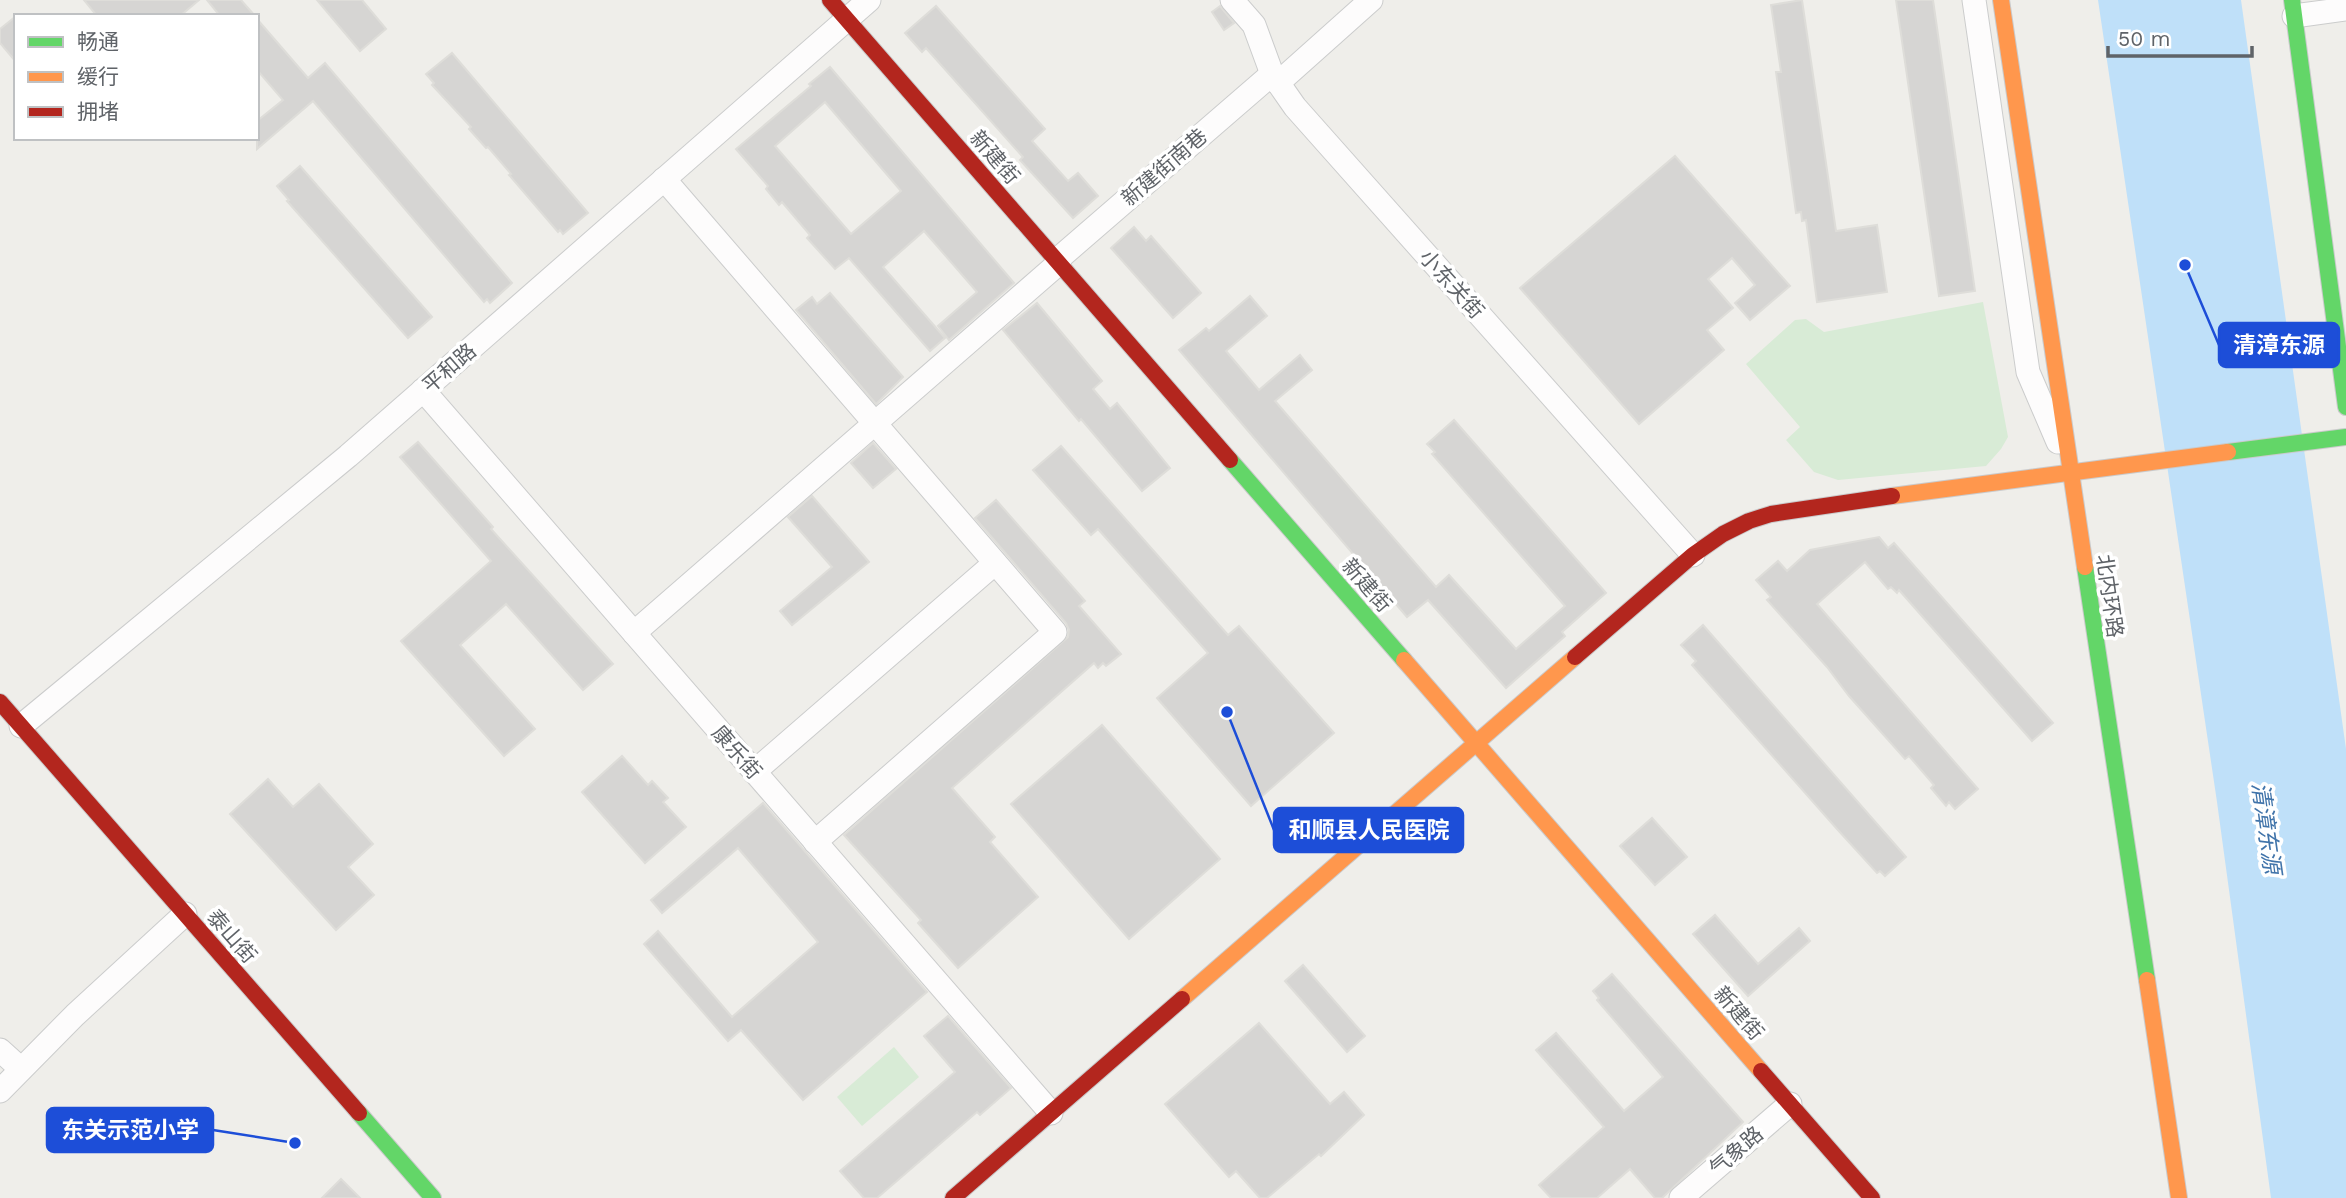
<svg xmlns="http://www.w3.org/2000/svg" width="2346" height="1198" font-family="'Work Sans','Noto Sans SC',sans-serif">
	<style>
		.green { fill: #d8ebd6 }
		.water { fill: #bfe0f9 }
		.building { fill: #d6d5d3; stroke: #deddd9; stroke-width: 2; fill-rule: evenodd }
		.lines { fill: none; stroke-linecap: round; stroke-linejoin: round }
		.street-casing { stroke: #cbcccc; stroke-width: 25 }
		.fast-casing { stroke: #cacacb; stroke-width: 18 }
		.slow-casing { stroke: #cacacb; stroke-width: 18 }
		.jam-casing { stroke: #cacacb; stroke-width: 18 }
		.street { stroke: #fdfcfc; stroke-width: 23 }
		.fast { stroke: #63d668; stroke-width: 16 }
		.slow { stroke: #ff974d; stroke-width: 16 }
		.jam { stroke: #b3261e; stroke-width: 16 }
		.labels { text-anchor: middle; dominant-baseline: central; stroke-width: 7; stroke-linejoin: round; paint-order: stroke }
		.street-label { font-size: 21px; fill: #5f6368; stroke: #fff }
		.water-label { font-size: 23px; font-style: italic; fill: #4174aa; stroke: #fff }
		.leader { fill: none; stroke: #1d4ed8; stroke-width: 2.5 }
		.callout-dot { fill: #1d4ed8; stroke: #fff; stroke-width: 2.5 }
		.callout { fill: #1d4ed8; stroke: #1d4ed8; stroke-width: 2.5 }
		.callout-label { font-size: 23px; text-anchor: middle; font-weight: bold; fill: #fff }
	</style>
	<rect width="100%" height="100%" fill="#efeeea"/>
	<g class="green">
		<path d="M 1983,302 L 2008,437 L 2001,449 L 1986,466 L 1838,480 L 1814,472 L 1786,440 L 1800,427 L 1746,364 L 1795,320 L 1806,319 L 1824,332 Z"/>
		<path d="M 894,1047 L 919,1077 L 862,1126 L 837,1097 Z"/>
	</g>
	<path class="water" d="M 2098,0 L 2241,0 L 2346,749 L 2346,1198 L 2271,1198 L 2217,802 Z"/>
	<g class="building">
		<path d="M 84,0 L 199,0 L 180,16 L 97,16 Z"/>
		<path d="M 207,0 L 241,0 L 255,16 L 220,16 Z"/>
		<path d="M 317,0 L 362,0 L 386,29 L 360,51 Z"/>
		<path d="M 1802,0 L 1836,231 L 1877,225 L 1887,292 L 1817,302 L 1806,220 L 1802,221 L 1801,212 L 1796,213 L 1776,72 L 1781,72 L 1771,5 Z"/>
		<path d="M 1896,0 L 1933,0 L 1975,291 L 1939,296 Z"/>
		<path d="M 936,6 L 1045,129 L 1032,141 L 1068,181 L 1078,173 L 1098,196 L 1073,218 L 1020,160 L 1023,157 L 926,48 L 922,52 L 905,33 Z"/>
		<path d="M 1220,6 L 1234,23 L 1224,30 L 1212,12 Z"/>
		<path d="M 16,16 L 16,62 L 0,43 L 0,29 Z"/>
		<path d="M 257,19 L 308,78 L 325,63 L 512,283 L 490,303 L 487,299 L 484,302 L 313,101 L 257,149 L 257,121 L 283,100 L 257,70 Z"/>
		<path d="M 452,53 L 588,213 L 563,234 L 560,230 L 558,232 L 509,175 L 511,174 L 488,147 L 486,148 L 469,129 L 471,127 L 432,85 L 434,83 L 426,74 Z"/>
		<path d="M 830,67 L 1014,283 L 949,340 L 938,326 L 977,292 L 924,231 L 883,267 L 945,338 L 930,351 L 849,258 L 835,269 L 807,238 L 810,235 L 782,202 L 779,205 L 766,189 L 768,186 L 736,149 L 811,86 L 809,84 ZM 825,102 L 901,191 L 851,234 L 775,146 Z"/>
		<path d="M 1675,156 L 1790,286 L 1750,320 L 1735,303 L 1755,285 L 1732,258 L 1708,279 L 1733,308 L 1707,330 L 1724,350 L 1639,424 L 1520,288 Z"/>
		<path d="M 300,166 L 432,317 L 408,338 L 287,201 L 289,200 L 277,186 Z"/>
		<path d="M 1134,227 L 1146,241 L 1151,236 L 1201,293 L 1173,318 L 1111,248 Z"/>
		<path d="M 830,293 L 903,377 L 876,404 L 796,310 L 812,297 L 817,304 Z"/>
		<path d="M 1250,296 L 1267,316 L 1226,351 L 1259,390 L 1300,355 L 1312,370 L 1275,401 L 1436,587 L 1449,575 L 1516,649 L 1565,606 L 1432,454 L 1435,452 L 1427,444 L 1454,420 L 1606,593 L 1562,632 L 1565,636 L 1506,688 L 1428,600 L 1407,617 L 1179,350 L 1206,328 L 1209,331 Z"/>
		<path d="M 1037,303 L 1102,381 L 1093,389 L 1110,409 L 1117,403 L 1170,468 L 1142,491 L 1081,419 L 1079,421 L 1003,330 Z"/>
		<path d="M 418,442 L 493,527 L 491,529 L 613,664 L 583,690 L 506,604 L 460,645 L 535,729 L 504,756 L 401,641 L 491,561 L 400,457 Z"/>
		<path d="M 873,443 L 896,469 L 873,488 L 851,463 Z"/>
		<path d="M 1061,446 L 1228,635 L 1239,626 L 1334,733 L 1251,806 L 1157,698 L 1208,653 L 1098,529 L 1091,535 L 1033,470 Z"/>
		<path d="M 812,496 L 869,562 L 792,625 L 780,611 L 832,567 L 788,517 Z"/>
		<path d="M 996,500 L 1085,601 L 1079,606 L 1121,654 L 1106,666 L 1103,663 L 1098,668 L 1094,663 L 952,788 L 995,837 L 990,842 L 1038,897 L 958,968 L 918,923 L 921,920 L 844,835 L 1068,637 L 1069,630 L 1066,623 L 975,518 Z"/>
		<path d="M 1879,537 L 1888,548 L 1894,543 L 2053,723 L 2032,741 L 1899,590 L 1897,593 L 1891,587 L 1888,589 L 1865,562 L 1817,604 L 1978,789 L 1955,809 L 1949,802 L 1946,806 L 1931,788 L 1934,785 L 1909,756 L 1905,759 L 1849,696 L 1827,667 L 1767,600 L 1771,597 L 1756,580 L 1778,561 L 1787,571 L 1810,550 Z"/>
		<path d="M 1703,625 L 1906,857 L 1885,876 L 1880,871 L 1877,873 L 1837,829 L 1692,665 L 1696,661 L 1681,645 Z"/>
		<path d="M 1102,725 L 1220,859 L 1129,939 L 1011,804 Z"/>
		<path d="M 622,756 L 648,785 L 652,781 L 668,798 L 663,802 L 686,827 L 645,863 L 582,792 Z"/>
		<path d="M 268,779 L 293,807 L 319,784 L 373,844 L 348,867 L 374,895 L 336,930 L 230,814 Z"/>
		<path d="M 763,803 L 927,992 L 803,1100 L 741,1030 L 728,1041 L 644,944 L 658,931 L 732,1017 L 818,942 L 738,848 L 662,913 L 651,900 Z"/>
		<path d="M 1652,818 L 1687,857 L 1655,885 L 1620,846 Z"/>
		<path d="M 1715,915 L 1758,964 L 1799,928 L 1810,941 L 1748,996 L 1693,934 Z"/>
		<path d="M 1303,965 L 1365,1036 L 1347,1052 L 1285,981 Z"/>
		<path d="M 1612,974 L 1743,1122 L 1662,1198 L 1655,1198 L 1630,1169 L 1597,1198 L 1551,1198 L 1539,1185 L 1604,1127 L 1536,1050 L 1556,1033 L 1624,1111 L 1663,1077 L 1597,1000 L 1599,998 L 1593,991 Z"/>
		<path d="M 948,1016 L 1011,1088 L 980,1115 L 977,1112 L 877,1198 L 864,1198 L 840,1171 L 955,1072 L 924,1036 Z"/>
		<path d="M 1259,1023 L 1330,1104 L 1344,1092 L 1364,1115 L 1321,1156 L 1319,1154 L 1267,1198 L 1260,1198 L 1236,1171 L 1229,1177 L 1165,1104 Z"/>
		<path d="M 341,1179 L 360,1198 L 322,1198 Z"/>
	</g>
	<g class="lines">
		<g class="street-casing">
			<g id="street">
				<path d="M 1232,0 L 1254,25 L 1272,74 L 1295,107 L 1693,555"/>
				<path d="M 1974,0 L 2028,372 L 2058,442"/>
				<path d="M 2294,16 L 2346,9"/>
				<path d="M 1278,83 L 1371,0"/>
				<path d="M 664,179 L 1055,632 L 815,842"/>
				<path d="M 1057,260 L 1272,74"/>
				<path d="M 423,390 L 1051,1113"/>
				<path d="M 634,633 L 1059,263"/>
				<path d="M 21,726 L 348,456 L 869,0"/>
				<path d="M 754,772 L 995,563"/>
				<path d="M 0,1050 L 21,1069"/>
				<path d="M 0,1091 L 75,1015 L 185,914"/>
				<path d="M 1681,1198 L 1790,1104"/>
			</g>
		</g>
		<g class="fast-casing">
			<g id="fast">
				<path d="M 2292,0 L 2346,407"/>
				<path d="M 2228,452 L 2346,437"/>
				<path d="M 1230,460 L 1404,660"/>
				<path d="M 2085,567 L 2147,980"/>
				<path d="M 359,1113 L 433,1198"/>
			</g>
		</g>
		<g class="slow-casing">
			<g id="slow">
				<path d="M 2001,0 L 2085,567"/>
				<path d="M 1892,496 L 2228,452"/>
				<path d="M 1404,660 L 1761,1071"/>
				<path d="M 2147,980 L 2179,1198"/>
				<path d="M 1182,999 L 1575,657"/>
			</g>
		</g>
		<g class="jam-casing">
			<g id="jam">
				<path d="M 830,0 L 1230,460"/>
				<path d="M 1575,657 L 1693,555 L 1723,534 L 1749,521 L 1771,514 L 1892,496"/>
				<path d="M 0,702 L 359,1113"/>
				<path d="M 1761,1071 L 1872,1198"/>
				<path d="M 953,1198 L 1182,999"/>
			</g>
		</g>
		<use href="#street" class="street"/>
		<use href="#fast" class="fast"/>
		<use href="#slow" class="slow"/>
		<use href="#jam" class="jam"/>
	</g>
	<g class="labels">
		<g class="street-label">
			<text transform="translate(995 157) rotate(49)">新建街</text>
			<text transform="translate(1164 167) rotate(-41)">新建街南巷</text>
			<text transform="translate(1452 284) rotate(48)">小东关街</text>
			<text transform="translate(449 368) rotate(-41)">平和路</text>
			<text transform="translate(1367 585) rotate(49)">新建街</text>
			<text transform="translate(2110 596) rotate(82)">北内环路</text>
			<text transform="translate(737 752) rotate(49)">康乐街</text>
			<text transform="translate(232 936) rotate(49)">泰山街</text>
			<text transform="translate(1739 1013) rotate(49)">新建街</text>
			<text transform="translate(1736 1151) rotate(-41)">气象路</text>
		</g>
		<g class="water-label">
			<text transform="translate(2266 828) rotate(82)">清漳东源</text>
		</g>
	</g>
	<path class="leader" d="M2185 265L2219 345M1227 712L1274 830M295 1143L213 1130"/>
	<g class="callout-dot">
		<circle cx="2185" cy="265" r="7"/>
		<circle cx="1227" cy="712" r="7"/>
		<circle cx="295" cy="1143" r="7"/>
	</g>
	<g class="callout">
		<rect x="2219" y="323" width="120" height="44" rx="7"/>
		<rect x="1274" y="808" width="189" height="44" rx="7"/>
		<rect x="47" y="1108" width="166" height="44" rx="7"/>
	</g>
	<g class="callout-label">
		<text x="2279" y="353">清漳东源</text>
		<text x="1369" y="838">和顺县人民医院</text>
		<text x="130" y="1138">东关示范小学</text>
	</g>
	<rect x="14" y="14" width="245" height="126" fill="#ffffff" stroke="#bfc1c3" stroke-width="2"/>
	<rect x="28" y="37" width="35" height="10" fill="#63d668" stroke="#bfc1c3" stroke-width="2"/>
	<text x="77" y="49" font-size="21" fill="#5f6368">畅通</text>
	<rect x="28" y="72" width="35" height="10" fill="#ff974d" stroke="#bfc1c3" stroke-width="2"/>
	<text x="77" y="84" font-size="21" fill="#5f6368">缓行</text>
	<rect x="28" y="107" width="35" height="10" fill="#b3261e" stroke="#bfc1c3" stroke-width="2"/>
	<text x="77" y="119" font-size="21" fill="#5f6368">拥堵</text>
	<path d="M2108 46v10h144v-10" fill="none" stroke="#5f6368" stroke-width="3.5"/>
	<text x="2118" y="46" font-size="21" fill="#5f6368" stroke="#ffffff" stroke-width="5" paint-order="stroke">50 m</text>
</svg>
